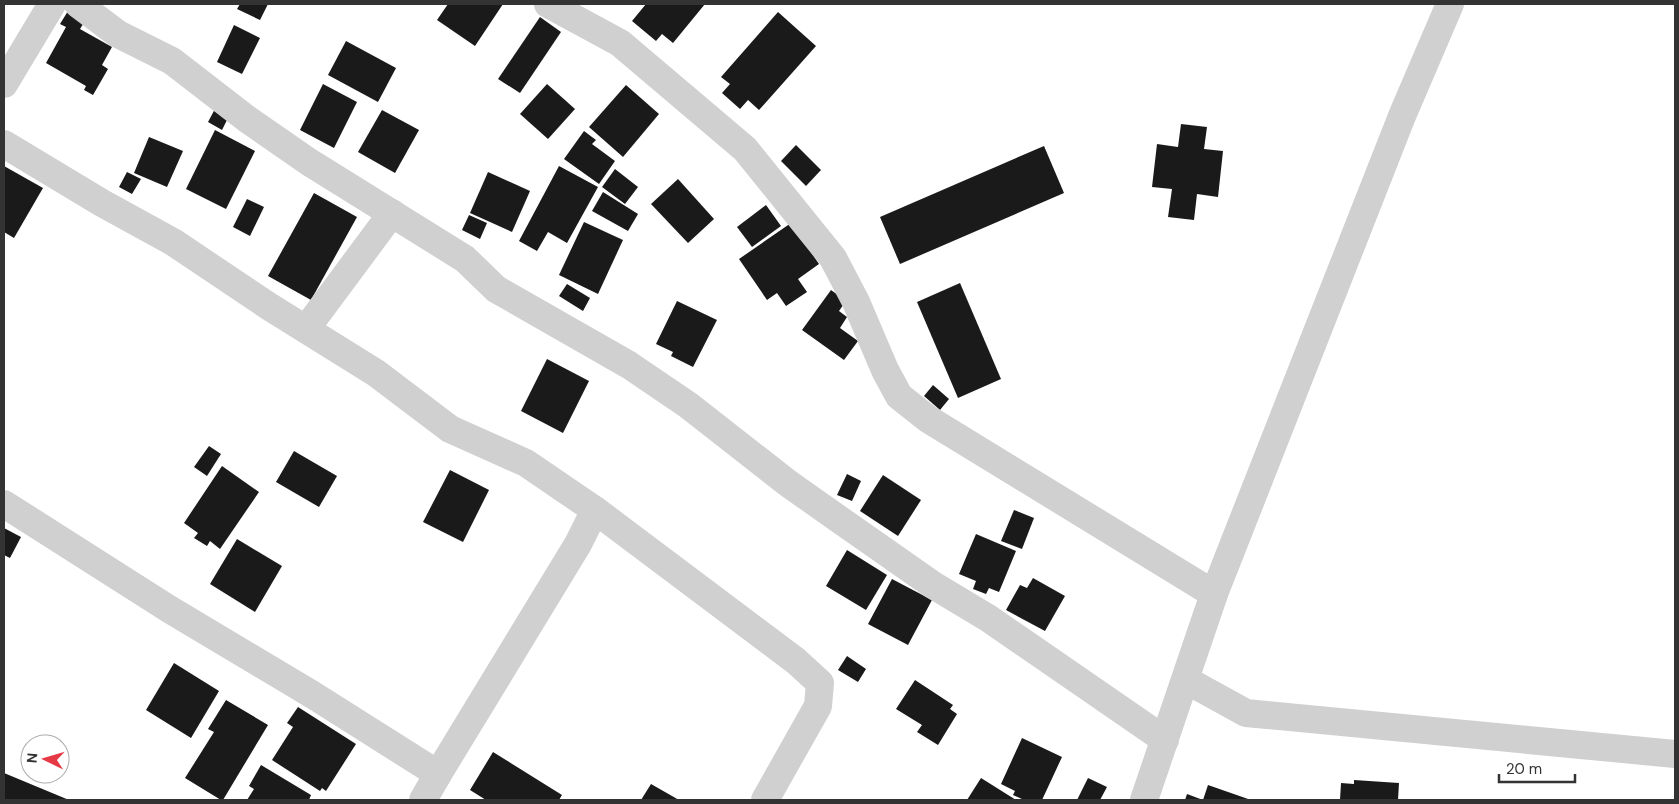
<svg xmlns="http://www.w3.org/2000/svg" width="1679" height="804" font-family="'DM Sans',sans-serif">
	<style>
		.building { fill: #1a1a1a }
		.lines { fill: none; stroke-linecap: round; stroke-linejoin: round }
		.minor { stroke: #d0d0d0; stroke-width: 28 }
	</style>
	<rect width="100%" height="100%" fill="#fff"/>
	<g class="building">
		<path d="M 240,4 L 268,4 L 260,20 L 237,9 Z"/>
		<path d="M 448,4 L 503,4 L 475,46 L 437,20 Z"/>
		<path d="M 646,4 L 705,4 L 673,43 L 662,34 L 656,41 L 632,21 Z"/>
		<path d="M 68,11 L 85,21 L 80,29 L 112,47 L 102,65 L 108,69 L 93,95 L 84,90 L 86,86 L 46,63 L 66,27 L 60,24 Z"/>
		<path d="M 778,12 L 816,46 L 759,110 L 748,100 L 740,109 L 722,93 L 730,84 L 721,77 Z"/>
		<path d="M 540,17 L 561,32 L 520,93 L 498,79 Z"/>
		<path d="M 234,25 L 260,38 L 242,74 L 217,62 Z"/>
		<path d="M 346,41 L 396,68 L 378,102 L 328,75 Z"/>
		<path d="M 323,84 L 357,102 L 334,148 L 300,130 Z"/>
		<path d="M 547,84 L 575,109 L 548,139 L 520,114 Z"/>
		<path d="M 626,85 L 659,114 L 623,157 L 589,127 Z"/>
		<path d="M 216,107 L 230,114 L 222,130 L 208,122 Z"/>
		<path d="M 382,110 L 419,130 L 395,173 L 358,152 Z"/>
		<path d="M 1181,124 L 1207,127 L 1204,149 L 1223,151 L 1218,197 L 1197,194 L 1194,220 L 1168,217 L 1172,189 L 1152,187 L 1157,144 L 1178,147 Z"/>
		<path d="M 215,130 L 255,151 L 226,209 L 186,189 Z"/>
		<path d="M 584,131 L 596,140 L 592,144 L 615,161 L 599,184 L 564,159 Z"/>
		<path d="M 149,137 L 183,151 L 167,187 L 134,173 Z"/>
		<path d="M 796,145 L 821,170 L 806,186 L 781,161 Z"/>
		<path d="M 1044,146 L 1064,193 L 900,264 L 880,217 Z"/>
		<path d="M 4,166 L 43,188 L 14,238 L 4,232 Z"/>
		<path d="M 559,166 L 598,187 L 567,243 L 548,232 L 537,251 L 519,241 Z"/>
		<path d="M 615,169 L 638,187 L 625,204 L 602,187 Z"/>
		<path d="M 127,172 L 141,179 L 132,194 L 119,187 Z"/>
		<path d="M 488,172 L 530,191 L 512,232 L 470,213 Z"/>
		<path d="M 678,179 L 714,219 L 688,243 L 651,204 Z"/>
		<path d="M 603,192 L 638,214 L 628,231 L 592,211 Z"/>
		<path d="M 314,193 L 357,217 L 311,300 L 268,276 Z"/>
		<path d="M 247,199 L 264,207 L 250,236 L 233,227 Z"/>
		<path d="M 766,205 L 781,226 L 752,247 L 737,227 Z"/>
		<path d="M 469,215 L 487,223 L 480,239 L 462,230 Z"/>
		<path d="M 584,222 L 623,240 L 598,294 L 559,275 Z"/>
		<path d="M 791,223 L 819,264 L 798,279 L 807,292 L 786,306 L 777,293 L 767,300 L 739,259 Z"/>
		<path d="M 960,283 L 1001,379 L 958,398 L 917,302 Z"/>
		<path d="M 567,284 L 590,298 L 583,311 L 559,296 Z"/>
		<path d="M 831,290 L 846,301 L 839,311 L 847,317 L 840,328 L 858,341 L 844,360 L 802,330 Z"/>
		<path d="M 677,301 L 717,320 L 693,367 L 671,356 L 673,352 L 656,344 Z"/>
		<path d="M 547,359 L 589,381 L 563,433 L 521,411 Z"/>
		<path d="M 933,385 L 949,399 L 940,410 L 924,396 Z"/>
		<path d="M 209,446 L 221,454 L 207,476 L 194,467 Z"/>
		<path d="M 294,451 L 337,476 L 319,507 L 276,482 Z"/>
		<path d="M 222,466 L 259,492 L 220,549 L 210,541 L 207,546 L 194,538 L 198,533 L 184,523 Z"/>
		<path d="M 450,470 L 489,490 L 463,542 L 423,522 Z"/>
		<path d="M 847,474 L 861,481 L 852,501 L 837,495 Z"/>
		<path d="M 883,475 L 921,500 L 898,536 L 860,511 Z"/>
		<path d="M 1014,510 L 1034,518 L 1022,549 L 1001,541 Z"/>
		<path d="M 4,528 L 21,537 L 10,558 L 4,555 Z"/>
		<path d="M 976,534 L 1016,551 L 999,592 L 989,588 L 986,594 L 973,589 L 976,581 L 959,574 Z"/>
		<path d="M 237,539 L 282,566 L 255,612 L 210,584 Z"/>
		<path d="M 847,550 L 887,575 L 866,610 L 826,586 Z"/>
		<path d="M 1033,578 L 1065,596 L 1045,631 L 1006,610 L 1020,585 L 1027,588 Z"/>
		<path d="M 892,579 L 932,600 L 908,645 L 868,624 Z"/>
		<path d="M 847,656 L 866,669 L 858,682 L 838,670 Z"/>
		<path d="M 174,663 L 219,691 L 191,738 L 146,710 Z"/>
		<path d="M 915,680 L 953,705 L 950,709 L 957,714 L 938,745 L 917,732 L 922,725 L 896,709 Z"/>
		<path d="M 226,700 L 268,725 L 223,800 L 221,800 L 185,778 L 214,732 L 208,729 Z"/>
		<path d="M 298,707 L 356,744 L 326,791 L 322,788 L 320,791 L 272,760 L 293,727 L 287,723 Z"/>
		<path d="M 1022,738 L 1062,757 L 1042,800 L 1024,800 L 1013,795 L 1015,791 L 1001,784 Z"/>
		<path d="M 493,752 L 562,795 L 559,800 L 486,800 L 470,790 Z"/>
		<path d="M 261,765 L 311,795 L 309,800 L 247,800 L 254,789 L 249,786 Z"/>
		<path d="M 4,773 L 69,800 L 4,800 Z"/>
		<path d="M 981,778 L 1016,800 L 967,800 Z"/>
		<path d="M 1088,778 L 1107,787 L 1100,800 L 1077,800 Z"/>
		<path d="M 1354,780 L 1399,783 L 1398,800 L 1340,800 L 1341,783 L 1354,784 Z"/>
		<path d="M 651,784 L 679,800 L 641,800 Z"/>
		<path d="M 1208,785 L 1251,800 L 1203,800 Z"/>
		<path d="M 1187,794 L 1203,800 L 1185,800 Z"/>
	</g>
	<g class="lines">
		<g class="minor">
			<path d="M 78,4 L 118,34 L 172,61 L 247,119 L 309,162 L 465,259 L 496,289 L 629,365 L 688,405 L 789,484 L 843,522 L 933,585 L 988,618 L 1165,740"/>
			<path d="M 548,4 L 620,43 L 745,149 L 833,258 L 856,302 L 885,370 L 899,396 L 928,419 L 1214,594"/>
			<path d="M 4,84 L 52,4"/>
			<path d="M 4,144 L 102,203 L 173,242 L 270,307 L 376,373 L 450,429 L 526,463 L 595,510 L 796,661 L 820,683 L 818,706 L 765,800"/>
			<path d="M 306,329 L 392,213"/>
			<path d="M 4,504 L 169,609 L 313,695 L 438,774"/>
			<path d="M 1186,680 L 1246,713 L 1675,754"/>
			<path d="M 423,800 L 438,774 L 578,544 L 595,510"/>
			<path d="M 1144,800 L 1214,594 L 1402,116 L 1450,4"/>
		</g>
	</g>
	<rect width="1679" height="804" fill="none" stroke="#333333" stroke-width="10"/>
	<g transform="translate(45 759) rotate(275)"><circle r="24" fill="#ffffff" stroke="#adadad"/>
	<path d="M0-4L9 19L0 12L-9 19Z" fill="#e63946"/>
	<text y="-8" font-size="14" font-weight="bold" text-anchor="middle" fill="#333333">N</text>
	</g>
	<path d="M1499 774v8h76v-8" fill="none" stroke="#333333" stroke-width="2.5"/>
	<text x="1506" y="774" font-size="15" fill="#333333" stroke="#ffffff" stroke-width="4" paint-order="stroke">20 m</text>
</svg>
